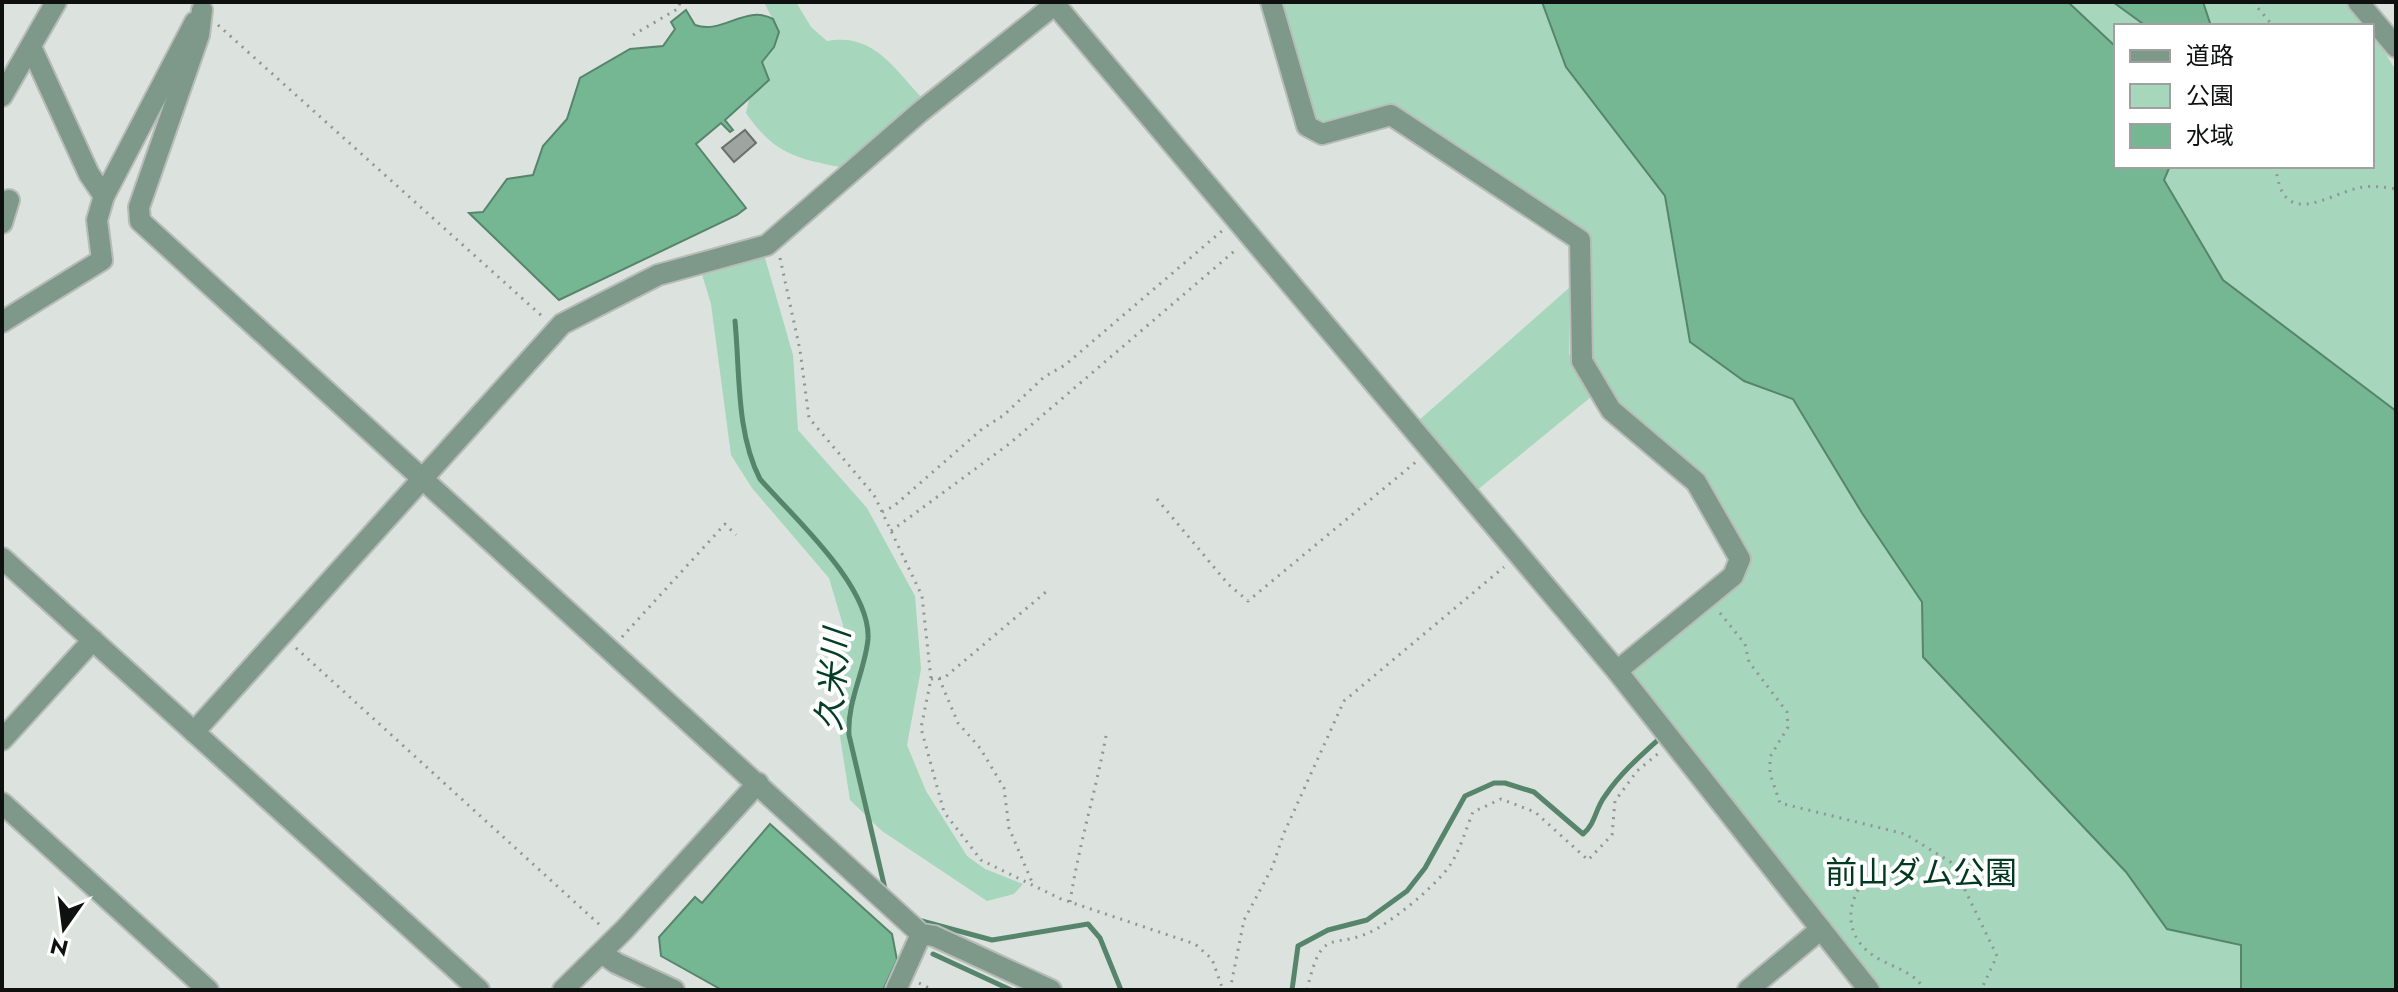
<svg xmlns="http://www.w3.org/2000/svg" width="2398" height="992" font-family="Jost,'Noto Sans JP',sans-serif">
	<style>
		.green { fill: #a6d6bb }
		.water { fill: #75b793; stroke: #56856c; stroke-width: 2 }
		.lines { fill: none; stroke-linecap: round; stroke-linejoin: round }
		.stream { stroke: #56856c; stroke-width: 5 }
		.building { fill: #9ea4a0; stroke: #6b706d; stroke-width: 2 }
		.minor-casing { stroke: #b7bcb9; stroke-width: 24 }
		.path { stroke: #919693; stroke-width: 3; stroke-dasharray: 2 6; stroke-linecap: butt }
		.minor { stroke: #7e9989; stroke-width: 20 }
		.labels { text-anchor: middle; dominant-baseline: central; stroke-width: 8; stroke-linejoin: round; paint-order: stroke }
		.park-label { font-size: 32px; fill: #003820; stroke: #fff }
		.water-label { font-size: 34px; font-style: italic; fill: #053e26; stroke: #fff }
	</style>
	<rect width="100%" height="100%" fill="#dce2de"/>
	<g class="green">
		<path d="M 764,2 L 796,2 L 811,27 L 827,41 C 874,32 894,69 924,100 L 840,167 C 794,158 774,153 746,113 L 749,99 L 769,80 L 762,62 L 774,47 L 779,32 Z"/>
		<path d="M 1277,2 L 1542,2 L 1566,67 L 1665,196 L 1690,342 L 1744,381 L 1793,399 L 1862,513 L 1922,602 L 1923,657 L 2126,872 L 2167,928 L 2241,945 L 2241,990 L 1881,990 L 1629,674 L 1630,668 L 1738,578 L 1701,480 L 1614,406 L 1587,360 L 1586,235 L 1398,113 L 1316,127 Z"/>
		<path d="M 2068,2 L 2344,2 L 2367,26 L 2116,26 L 2116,47 Z"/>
		<path d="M 2372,31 L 2396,71 L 2396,411 L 2223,280 L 2164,180 L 2170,166 L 2372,166 Z"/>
		<path d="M 763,251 L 793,355 L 798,430 L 867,508 L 915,596 L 921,669 L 907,745 L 926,791 L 967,856 L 985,869 L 1023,884 L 1014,894 L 987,901 L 882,831 L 850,800 L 839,730 L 843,625 L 829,578 L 752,488 L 731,455 L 711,304 L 701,271 Z"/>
		<path d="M 1569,288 L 1569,354 L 1591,397 L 1476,491 L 1417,422 Z"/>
	</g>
	<g class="water">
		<path d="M 1542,2 L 2068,2 L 2116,47 L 2116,166 L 2170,166 L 2164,180 L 2223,280 L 2396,411 L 2396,990 L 2241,990 L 2241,945 L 2167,929 L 2126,872 L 1923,657 L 1922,602 L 1862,513 L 1793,399 L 1744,381 L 1690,342 L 1665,196 L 1566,67 Z"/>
		<path d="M 2113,2 L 2203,2 L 2211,26 L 2146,26 Z"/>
		<path d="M 686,10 L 695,25 C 723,35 745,4 773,19 L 779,32 L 774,47 L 762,62 L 769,80 L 725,120 L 733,130 L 730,132 L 721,123 L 696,144 L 746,208 L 737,215 L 559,300 L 469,213 L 483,212 L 507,179 L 533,175 L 543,146 L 567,119 L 580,78 L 630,49 L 663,46 L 675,29 L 671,22 Z"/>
		<path d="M 770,824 L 892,934 L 897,960 L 883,990 L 722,990 L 661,956 L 659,937 L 695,897 L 702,903 Z"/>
	</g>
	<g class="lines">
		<g class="stream">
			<path d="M 735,321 C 740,373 736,432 760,479 C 793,517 871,586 868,639 C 865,671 847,701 849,735 L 886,893"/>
			<path d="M 918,920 L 992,940 L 1088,924 L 1100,938 L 1121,990"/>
			<path d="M 933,954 L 1011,990"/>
			<path d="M 1292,990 L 1298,946 L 1328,930 L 1367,920 L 1407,891 L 1425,868 L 1465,796 L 1494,783 L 1505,783 L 1534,792 L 1583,834 C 1596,823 1595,809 1605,796 C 1620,774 1638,758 1658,740"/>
		</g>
	</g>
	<path class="building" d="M 745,130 L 756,143 L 734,162 L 722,148 Z"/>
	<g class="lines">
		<g class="minor-casing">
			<g id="minor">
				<path d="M 1053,2 L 1617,671 L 1869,990"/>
				<path d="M 1271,2 L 1307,126 L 1322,134 L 1391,115 L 1580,240 L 1582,361 L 1611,410 L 1696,482 L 1740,559 L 1733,576 L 1617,671"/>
				<path d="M 2358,2 L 2396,47"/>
				<path d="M 202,10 L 199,35 L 139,207 L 140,221 L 921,934 L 934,936 L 1051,990"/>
				<path d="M 32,49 L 89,174 L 104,196"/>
				<path d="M 2,96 L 56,2"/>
				<path d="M 2,223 L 9,200"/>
				<path d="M 2,322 L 102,260 L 97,220 L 104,196 L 195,22"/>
				<path d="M 2,558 L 479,990"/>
				<path d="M 194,732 L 562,324 L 658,275 L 767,245 L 920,112 L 1058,2"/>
				<path d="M 2,740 L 93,640"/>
				<path d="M 2,803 L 208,990"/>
				<path d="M 602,953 L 616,963 L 674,990"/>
				<path d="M 563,990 L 625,929 L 758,783"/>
				<path d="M 896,990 L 921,934"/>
				<path d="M 1748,990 L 1821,929"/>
			</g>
		</g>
		<g class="path">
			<path d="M 2253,2 L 2273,26"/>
			<path d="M 218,25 L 543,317"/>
			<path d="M 633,35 L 679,8 L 680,2"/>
			<path d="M 2276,166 C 2281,230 2325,196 2358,188 C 2370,185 2383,187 2396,189"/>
			<path d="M 780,258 L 800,350 L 809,418 L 874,495 L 922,596 L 931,679 L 921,728 L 944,812 L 981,860 L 1061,899 L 1195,944 L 1212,959 L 1223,990"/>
			<path d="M 1157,499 L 1228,584 L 1248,601 L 1417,461"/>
			<path d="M 882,512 L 894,506 L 982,429 L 1004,415 L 1044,377 L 1065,365 L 1223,230"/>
			<path d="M 891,531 L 1009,444 L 1238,248"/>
			<path d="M 1720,613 L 1745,644 L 1749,662 L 1787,712 L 1788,727 L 1770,757 L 1770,774 L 1780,803 L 1905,834 L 1952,863 L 1997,956 L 1981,990"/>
			<path d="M 622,637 L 725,524 L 736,535"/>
			<path d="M 296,648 L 601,926"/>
			<path d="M 939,678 L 958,723 L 980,748 L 1004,788 L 1009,828 L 1032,882"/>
			<path d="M 931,679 L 944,678 L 1047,591"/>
			<path d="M 1873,871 C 1844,898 1841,938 1879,959 C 1897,969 1914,972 1925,990"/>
			<path d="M 1070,902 C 1079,843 1097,788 1107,730"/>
			<path d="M 919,983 L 933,990"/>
			<path d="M 945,990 L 947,990"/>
			<path d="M 1230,990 L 1244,920 L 1272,868 L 1284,833 L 1344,701 L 1504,567"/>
			<path d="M 1307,990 C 1323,920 1333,954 1378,928 C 1402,913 1425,894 1444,873 C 1458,858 1465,831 1473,812 L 1501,799 L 1535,812 L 1588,860 L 1612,835 L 1615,801 L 1637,771 L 1660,752"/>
		</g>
		<use href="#minor" class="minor"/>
	</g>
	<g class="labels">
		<g class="park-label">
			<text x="1921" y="873">前山ダム公園</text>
		</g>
		<g class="water-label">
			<text transform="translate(833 680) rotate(-85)">久米川</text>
		</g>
	</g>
	<rect width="2398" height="992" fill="none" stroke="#0f1110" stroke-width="8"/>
	<rect x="2114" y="24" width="260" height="144" fill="#ffffff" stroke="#9fa09f" stroke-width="2"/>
	<rect x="2130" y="50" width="40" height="12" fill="#7e9989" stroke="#9fa09f" stroke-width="2"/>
	<text x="2186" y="64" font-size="24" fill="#0f1110">道路</text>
	<rect x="2130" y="84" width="40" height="24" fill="#a6d6bb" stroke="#9fa09f" stroke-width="2"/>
	<text x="2186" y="104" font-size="24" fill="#0f1110">公園</text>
	<rect x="2130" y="124" width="40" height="24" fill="#75b793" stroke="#9fa09f" stroke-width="2"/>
	<text x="2186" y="144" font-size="24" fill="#0f1110">水域</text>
	<g transform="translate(64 928) rotate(194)" stroke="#ffffff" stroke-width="6" paint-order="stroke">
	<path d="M0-6L14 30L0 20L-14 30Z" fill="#0f1110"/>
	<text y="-12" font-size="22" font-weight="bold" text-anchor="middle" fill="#0f1110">N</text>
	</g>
</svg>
